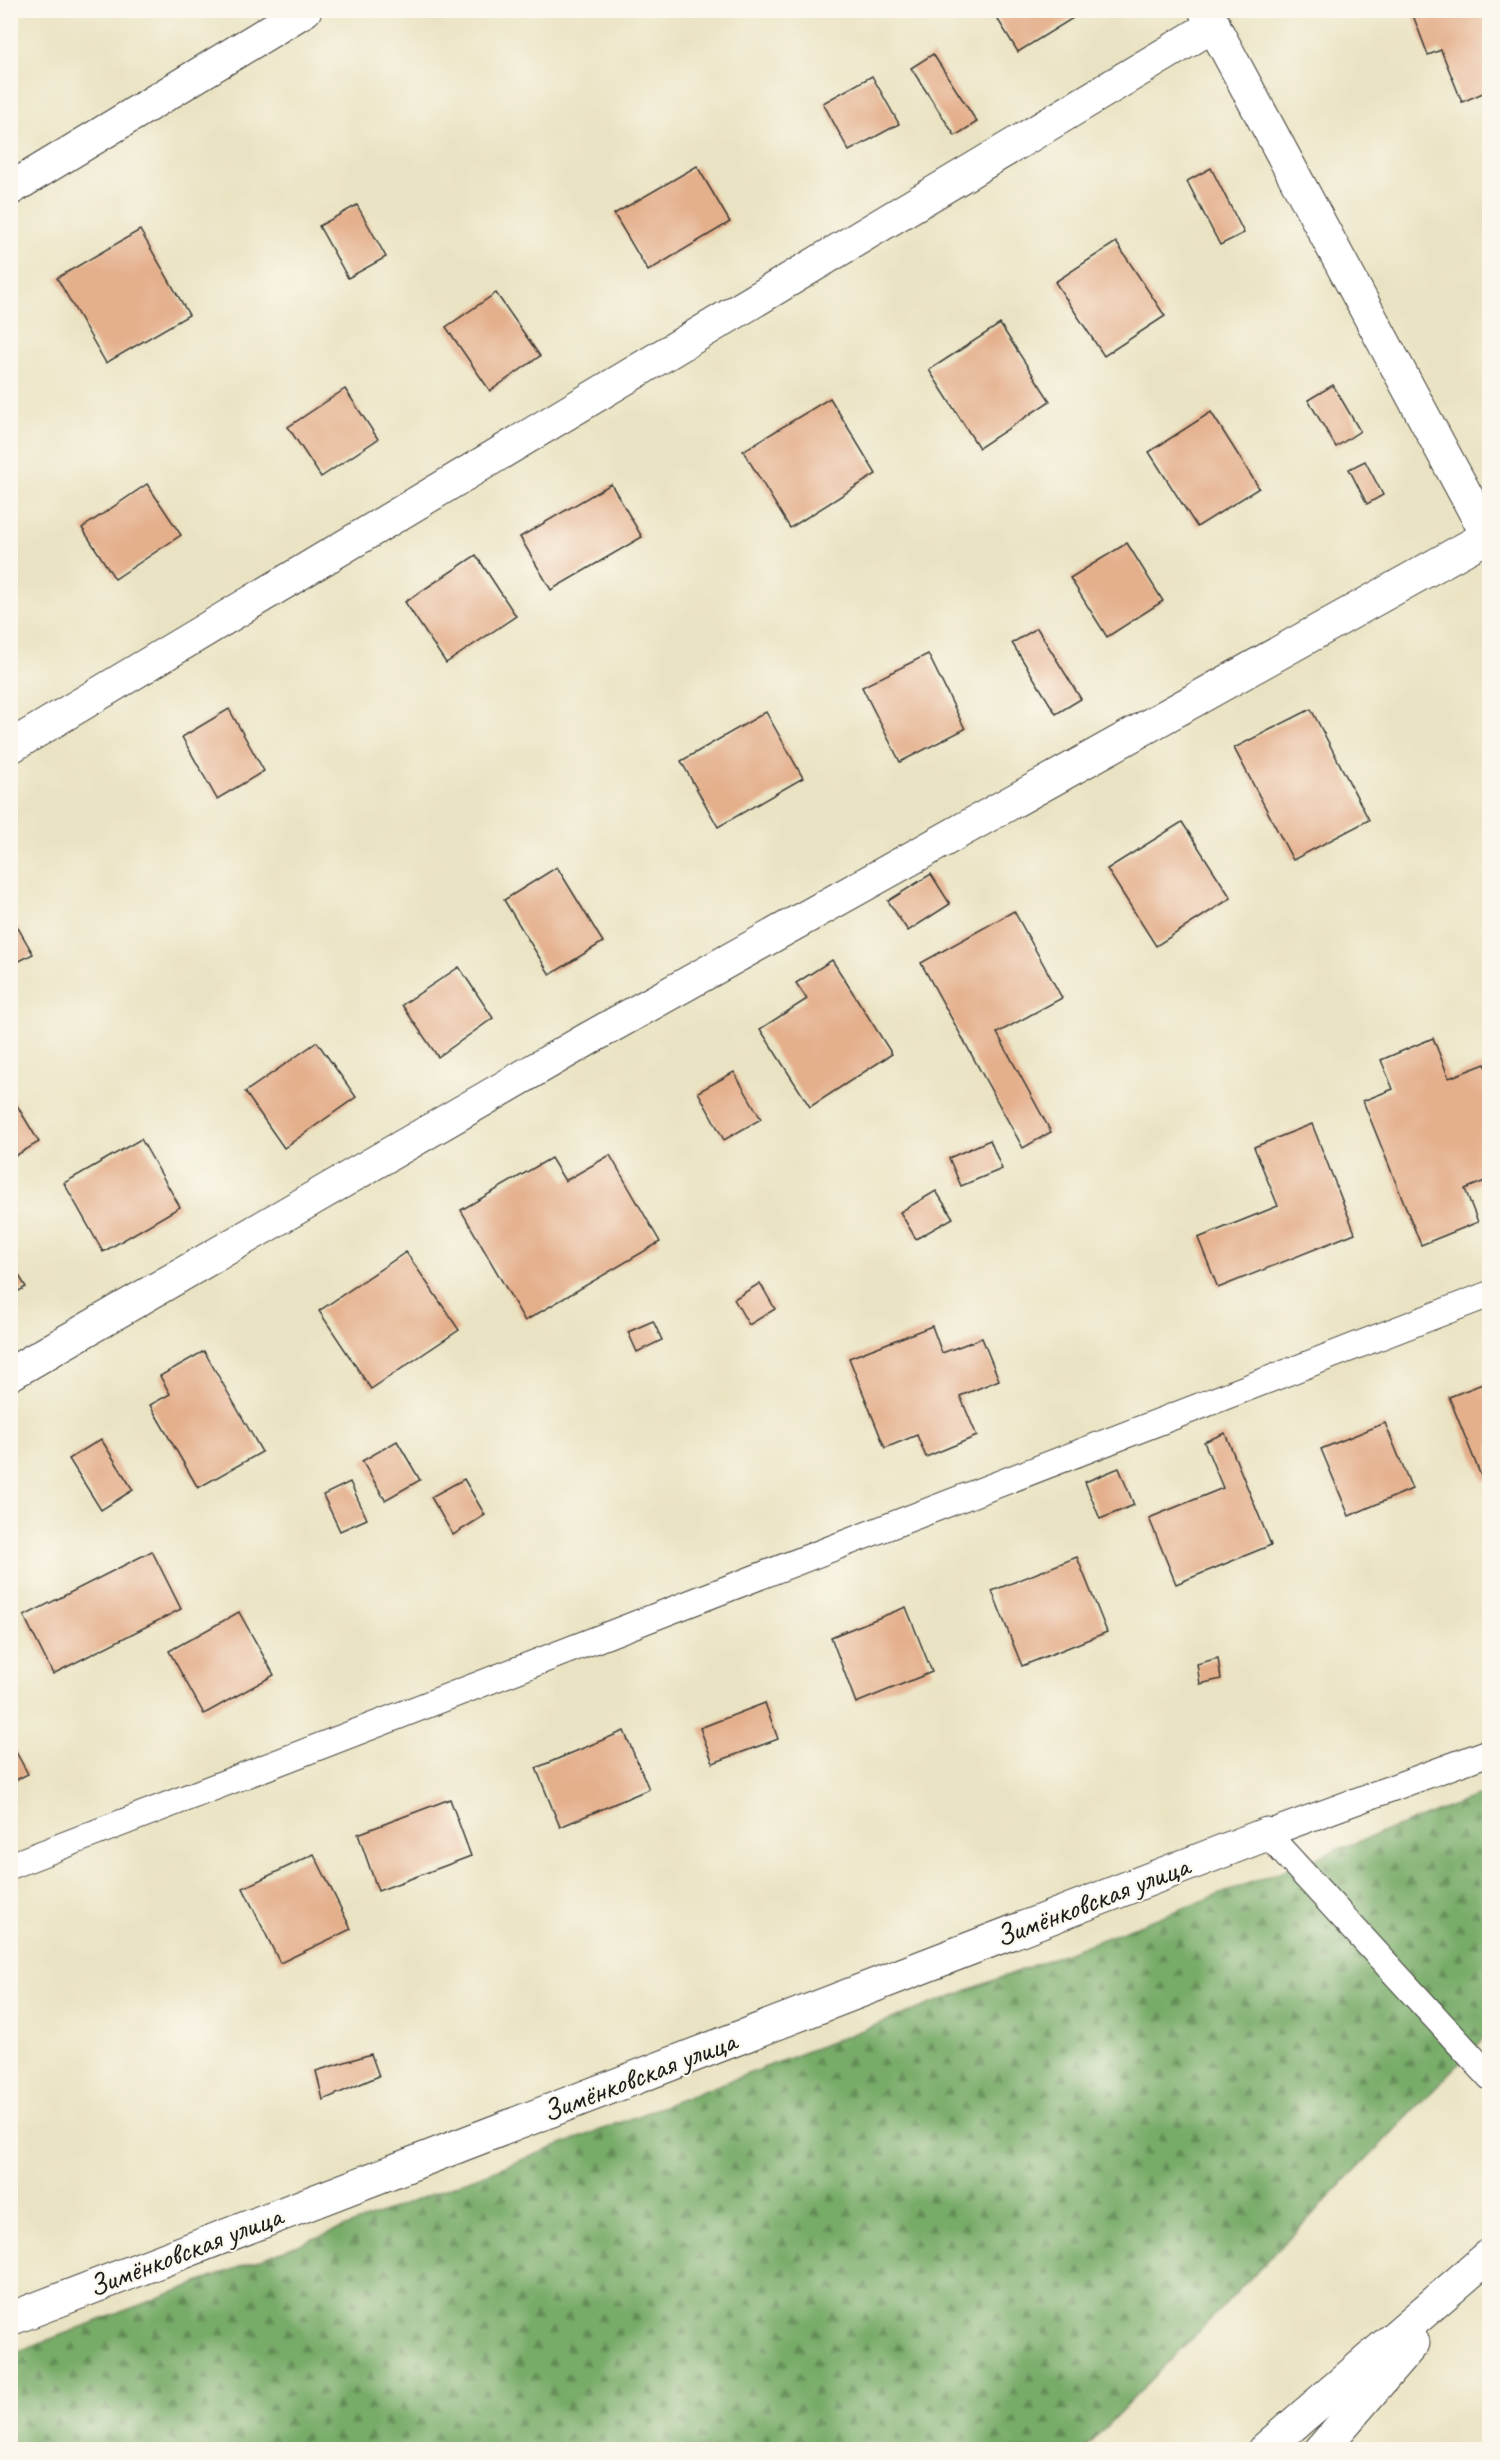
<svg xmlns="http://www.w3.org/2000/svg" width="1500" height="2460" font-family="Caveat,sans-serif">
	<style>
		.forest { fill: url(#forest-firs); stroke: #4a6442; stroke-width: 1.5 }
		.building { fill: #e4af8b }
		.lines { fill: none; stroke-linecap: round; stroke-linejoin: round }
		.lane-casing { stroke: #3b3a35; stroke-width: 28 }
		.street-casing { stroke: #3b3a35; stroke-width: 35 }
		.secondary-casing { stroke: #3b3a35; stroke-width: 35 }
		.lane { stroke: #fff; stroke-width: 26 }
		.street { stroke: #fff; stroke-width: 33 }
		.secondary { stroke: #fff; stroke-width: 33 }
		.labels { text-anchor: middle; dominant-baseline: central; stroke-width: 4.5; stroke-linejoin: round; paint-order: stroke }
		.street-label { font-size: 30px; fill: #1c1c1c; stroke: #fbf7ec }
	</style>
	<defs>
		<pattern id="forest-firs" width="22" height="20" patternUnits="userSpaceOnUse" patternTransform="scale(1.5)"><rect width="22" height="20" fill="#77ab67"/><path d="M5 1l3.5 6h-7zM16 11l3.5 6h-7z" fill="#618a54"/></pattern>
	</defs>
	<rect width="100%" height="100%" fill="#fbf7ec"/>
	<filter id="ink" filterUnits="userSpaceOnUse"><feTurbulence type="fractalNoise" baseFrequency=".0167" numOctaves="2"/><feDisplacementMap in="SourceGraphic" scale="12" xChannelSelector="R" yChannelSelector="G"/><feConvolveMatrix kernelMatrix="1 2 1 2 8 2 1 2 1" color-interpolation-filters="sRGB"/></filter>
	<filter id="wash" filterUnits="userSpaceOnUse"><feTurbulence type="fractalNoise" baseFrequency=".008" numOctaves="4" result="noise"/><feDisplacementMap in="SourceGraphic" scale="24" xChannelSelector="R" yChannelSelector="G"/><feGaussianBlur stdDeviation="1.35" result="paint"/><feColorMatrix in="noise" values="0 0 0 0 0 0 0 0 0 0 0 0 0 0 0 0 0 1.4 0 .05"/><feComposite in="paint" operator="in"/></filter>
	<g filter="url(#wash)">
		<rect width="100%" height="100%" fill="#eae3c3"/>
		<path class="forest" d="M 1489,1792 L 1489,2033 L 1084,2449 L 11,2450 L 11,2354 Z"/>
		<g id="blocks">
			<g class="building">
				<path d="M 992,10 L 1086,10 L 1018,52 Z"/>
				<path d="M 1411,10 L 1490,10 L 1490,90 L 1462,102 L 1441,50 L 1428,55 Z"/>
				<path d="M 933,54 L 977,122 L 955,136 L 911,68 Z"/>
				<path d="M 872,76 L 899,124 L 849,151 L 823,103 Z"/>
				<path d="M 697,166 L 730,222 L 648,271 L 614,214 Z"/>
				<path d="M 1211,168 L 1244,233 L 1220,245 L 1187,181 Z"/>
				<path d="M 357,205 L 386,257 L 348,278 L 319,226 Z"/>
				<path d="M 140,230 L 189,315 L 106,363 L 57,278 Z"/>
				<path d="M 1116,242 L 1165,316 L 1104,356 L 1055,282 Z"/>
				<path d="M 496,293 L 540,356 L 490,391 L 446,327 Z"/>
				<path d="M 1000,324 L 1050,401 L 979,448 L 929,370 Z"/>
				<path d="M 1333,385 L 1360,431 L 1336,447 L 1308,400 Z"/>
				<path d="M 345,389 L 378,439 L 321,477 L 288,427 Z"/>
				<path d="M 830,398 L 876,474 L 790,528 L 743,451 Z"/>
				<path d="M 1211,412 L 1259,488 L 1197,527 L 1149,452 Z"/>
				<path d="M 1365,461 L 1383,495 L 1367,504 L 1349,469 Z"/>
				<path d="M 147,484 L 181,535 L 115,579 L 82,528 Z"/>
				<path d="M 611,484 L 642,537 L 551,590 L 520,537 Z"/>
				<path d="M 1127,543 L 1163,601 L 1107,637 L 1070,578 Z"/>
				<path d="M 476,555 L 516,616 L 446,663 L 405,602 Z"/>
				<path d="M 1037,628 L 1081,699 L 1056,714 L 1012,643 Z"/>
				<path d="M 928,654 L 965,729 L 900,762 L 862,687 Z"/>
				<path d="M 229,709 L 264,771 L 217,799 L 182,737 Z"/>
				<path d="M 1311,709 L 1369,820 L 1293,860 L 1234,748 Z"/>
				<path d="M 766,712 L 803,778 L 718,827 L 681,761 Z"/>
				<path d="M 1182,822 L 1231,898 L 1156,946 L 1107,869 Z"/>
				<path d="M 557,867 L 603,942 L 550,975 L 504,900 Z"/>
				<path d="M 931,874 L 950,904 L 908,931 L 888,901 Z"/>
				<path d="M 1014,911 L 1062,998 L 997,1033 L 1051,1132 L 1023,1148 L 921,963 Z"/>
				<path d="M 10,914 L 33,954 L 10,966 Z"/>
				<path d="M 832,960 L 892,1054 L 810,1107 L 760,1029 L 807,999 L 796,983 Z"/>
				<path d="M 459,967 L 493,1018 L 438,1057 L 402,1005 Z"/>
				<path d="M 1433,1038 L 1449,1078 L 1485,1064 L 1490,1075 L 1490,1179 L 1465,1189 L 1478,1222 L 1421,1245 L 1363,1101 L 1393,1089 L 1381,1060 Z"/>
				<path d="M 317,1042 L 356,1097 L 284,1148 L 245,1092 Z"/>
				<path d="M 734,1072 L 761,1119 L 724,1140 L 698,1092 Z"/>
				<path d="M 10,1094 L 39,1142 L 10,1159 Z"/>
				<path d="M 1312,1124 L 1355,1233 L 1218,1288 L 1198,1238 L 1278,1206 L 1254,1147 Z"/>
				<path d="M 141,1139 L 180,1207 L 103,1252 L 64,1183 Z"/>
				<path d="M 990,1140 L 1002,1169 L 961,1186 L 949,1158 Z"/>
				<path d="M 610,1155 L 660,1242 L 525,1321 L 461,1210 L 551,1158 L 565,1181 Z"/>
				<path d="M 936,1191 L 953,1218 L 916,1239 L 900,1212 Z"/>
				<path d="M 406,1252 L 459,1330 L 371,1389 L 319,1311 Z"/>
				<path d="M 10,1261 L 26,1287 L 10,1296 Z"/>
				<path d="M 760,1283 L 775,1309 L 749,1325 L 734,1299 Z"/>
				<path d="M 653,1321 L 662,1340 L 637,1352 L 628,1332 Z"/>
				<path d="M 932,1326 L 942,1353 L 982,1338 L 999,1380 L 960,1396 L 977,1436 L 926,1457 L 917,1435 L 885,1448 L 849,1358 Z"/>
				<path d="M 204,1351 L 262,1452 L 198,1488 L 150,1405 L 170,1394 L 160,1376 Z"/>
				<path d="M 1490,1381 L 1490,1479 L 1483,1481 L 1449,1397 Z"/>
				<path d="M 1385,1423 L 1412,1489 L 1349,1516 L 1321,1449 Z"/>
				<path d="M 1225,1433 L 1271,1545 L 1176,1584 L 1149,1518 L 1223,1488 L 1204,1442 Z"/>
				<path d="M 101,1439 L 133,1490 L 101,1510 L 69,1459 Z"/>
				<path d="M 397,1441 L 420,1480 L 385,1500 L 362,1461 Z"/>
				<path d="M 1119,1468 L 1134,1505 L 1100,1519 L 1085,1482 Z"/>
				<path d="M 464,1479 L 485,1515 L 453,1535 L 431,1497 Z"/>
				<path d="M 350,1482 L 367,1519 L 340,1531 L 323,1495 Z"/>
				<path d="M 152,1551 L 181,1609 L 53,1674 L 24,1616 Z"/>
				<path d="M 1077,1557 L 1107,1632 L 1022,1666 L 992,1591 Z"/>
				<path d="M 906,1607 L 932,1672 L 856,1703 L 831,1637 Z"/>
				<path d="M 239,1612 L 274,1675 L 204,1714 L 169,1651 Z"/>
				<path d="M 1218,1658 L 1221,1679 L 1200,1684 L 1197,1664 Z"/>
				<path d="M 765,1703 L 778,1739 L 713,1763 L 700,1728 Z"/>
				<path d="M 624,1731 L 649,1789 L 560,1827 L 536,1768 Z"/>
				<path d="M 10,1741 L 28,1774 L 10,1783 Z"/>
				<path d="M 450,1799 L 471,1856 L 378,1891 L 358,1834 Z"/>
				<path d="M 314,1854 L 351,1929 L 280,1963 L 243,1888 Z"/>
				<path d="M 371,2054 L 379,2076 L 323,2100 L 316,2071 Z"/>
			</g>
		</g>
	</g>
	<g filter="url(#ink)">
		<use href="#blocks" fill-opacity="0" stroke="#3b3a35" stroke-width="1.5"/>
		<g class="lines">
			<g class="lane-casing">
				<g id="lane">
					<path d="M 1490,1752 L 1267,1834 L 1490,2077"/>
					<path d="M 10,1866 L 1490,1294"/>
				</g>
			</g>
			<g class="street-casing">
				<g id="street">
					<path d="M 10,189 L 305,10"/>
					<path d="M 10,747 L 1214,25"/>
					<path d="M 10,1374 L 588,1039 L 1488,536 L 1205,10"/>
					<path d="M 10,2319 L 1267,1834"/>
				</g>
			</g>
			<g class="secondary-casing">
				<g id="secondary">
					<path d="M 1264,2450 L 1490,2255"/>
					<path d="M 1321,2450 L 1413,2343"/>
				</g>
			</g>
			<use href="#lane" class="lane"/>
			<use href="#street" class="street"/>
			<use href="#secondary" class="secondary"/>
		</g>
	</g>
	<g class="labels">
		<g class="street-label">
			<text transform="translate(1092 1901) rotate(-21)">Зимёнковская улица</text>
			<text transform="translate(639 2076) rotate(-21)">Зимёнковская улица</text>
			<text transform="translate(185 2251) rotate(-21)">Зимёнковская улица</text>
		</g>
	</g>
	<rect width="1500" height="2460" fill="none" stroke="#fbf7ec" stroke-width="36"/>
</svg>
